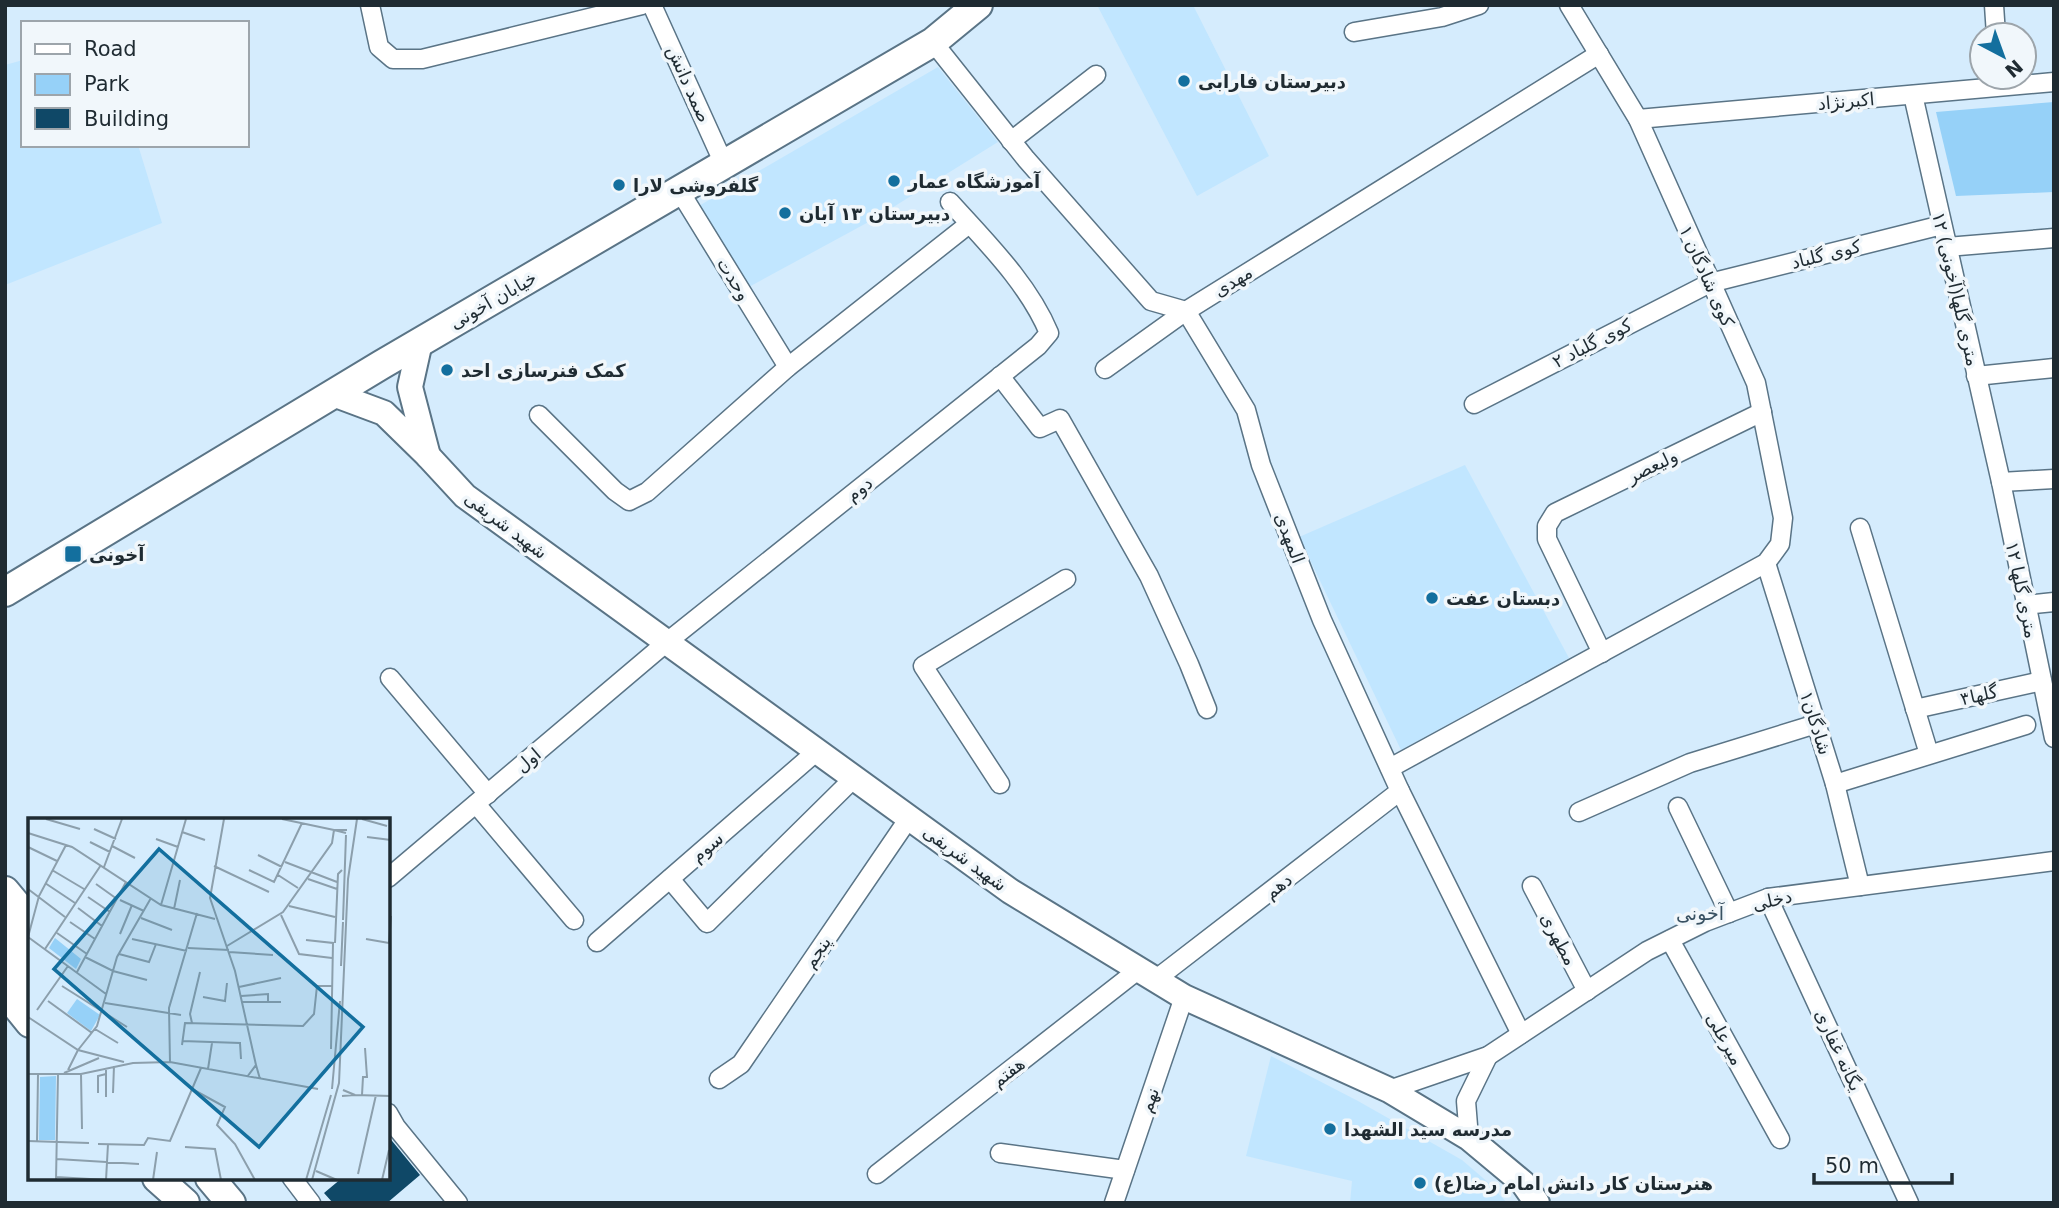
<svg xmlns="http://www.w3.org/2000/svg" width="2059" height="1208" font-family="'DejaVu Sans',Cairo,sans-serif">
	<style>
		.built { fill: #c1e6ff }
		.green { fill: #96d1f8 }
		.building { fill: #0f4867 }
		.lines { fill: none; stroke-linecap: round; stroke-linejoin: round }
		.minor-casing { stroke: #5a7486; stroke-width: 21 }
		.secondary-casing { stroke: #5a7486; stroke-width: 28 }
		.primary-casing { stroke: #5a7486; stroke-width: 32 }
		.trunk-casing { stroke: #5a7486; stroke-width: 32 }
		.minor { stroke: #fff; stroke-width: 18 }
		.secondary { stroke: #fff; stroke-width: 24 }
		.primary { stroke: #fff; stroke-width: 28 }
		.trunk { stroke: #fff; stroke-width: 28 }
		.poi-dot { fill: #136f9e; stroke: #f1f7fb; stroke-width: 2.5 }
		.labels { text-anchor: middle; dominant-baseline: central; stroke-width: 7; stroke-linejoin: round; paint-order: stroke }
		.poi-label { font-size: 18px; font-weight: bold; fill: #1f2b32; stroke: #f1f7fb; text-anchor: start }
		.street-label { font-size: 18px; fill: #1f2b32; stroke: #f1f7fb }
		.neighbourhood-label { font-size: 19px; fill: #385162; stroke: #f1f7fb }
		.inset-road { fill: none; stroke: #8c9fac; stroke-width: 2 }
		.view { fill: #136f9e; fill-opacity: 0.15; stroke: #136f9e; stroke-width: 3.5 }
		.inset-edge { fill: none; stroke: #1f2b32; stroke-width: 3.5 }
	</style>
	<rect width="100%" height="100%" fill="#d5ecfd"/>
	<g class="built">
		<path d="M 1097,5 L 1193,5 L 1269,156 L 1197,196 Z"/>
		<path d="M 23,60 L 23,145 L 138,145 L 162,223 L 5,285 L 5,65 Z"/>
		<path d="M 938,67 L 998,142 L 874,219 L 747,288 L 697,207 Z"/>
		<path d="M 1465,465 L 1569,658 L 1401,750 L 1299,537 Z"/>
		<path d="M 1271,1056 L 1358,1101 L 1462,1160 L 1490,1184 L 1507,1203 L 1350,1203 L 1352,1181 L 1246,1156 Z"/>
	</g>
	<path class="green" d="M 2054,102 L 2054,192 L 1956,196 L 1936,112 Z"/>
	<path class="building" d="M 388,1136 L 420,1175 L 387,1203 L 333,1203 L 324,1193 L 342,1178 L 388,1178 Z"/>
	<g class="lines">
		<g class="minor-casing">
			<g id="minor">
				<path d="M 370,5 L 379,47 L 393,59 L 422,59 L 642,5"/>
				<path d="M 652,5 L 724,164"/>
				<path d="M 1994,5 L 1996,35"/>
				<path d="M 1354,32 L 1442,17 L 1479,5"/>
				<path d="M 933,42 L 1026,159 L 1151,301 L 1186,311"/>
				<path d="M 1913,95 L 2001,482 L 2054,738"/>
				<path d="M 1638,119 L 2054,82"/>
				<path d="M 1011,141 L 1096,75"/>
				<path d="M 679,190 L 788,367"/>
				<path d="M 1947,247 L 2054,238"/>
				<path d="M 1186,311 L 1246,410 L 1261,465 L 1322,620 L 1400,791 L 1521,1034"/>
				<path d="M 1105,369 L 1186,311 L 1599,54"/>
				<path d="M 1000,376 L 1040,428 L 1060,419 L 1149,576 L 1189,664 L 1207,709"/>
				<path d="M 1976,376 L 2054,368"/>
				<path d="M 1474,404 L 1710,283 L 1942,225"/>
				<path d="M 539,415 L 615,491 L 629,501 L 647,492 L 788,367 L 969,224"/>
				<path d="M 2001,482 L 2054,479"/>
				<path d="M 1860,528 L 1929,754"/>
				<path d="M 1766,563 L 1835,784 L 1860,886"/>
				<path d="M 2025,605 L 2054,602"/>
				<path d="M 1602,653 L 1547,539 L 1547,526 L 1555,513 L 1762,412"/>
				<path d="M 390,678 L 488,794"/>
				<path d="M 1915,709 L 2042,681"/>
				<path d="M 1390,768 L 1766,563 L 1780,544 L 1783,518 L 1756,383 L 1638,119 L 1569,5"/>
				<path d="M 1000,784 L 923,666 L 1066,579"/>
				<path d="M 1835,784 L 2026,725"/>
				<path d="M 476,804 L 574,920"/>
				<path d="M 1678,807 L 1729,913"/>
				<path d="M 1579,812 L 1690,763 L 1816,724"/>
				<path d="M 388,878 L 667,642 L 1038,346 L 1049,333 C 1028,283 986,242 950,202"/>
				<path d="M 670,879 L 707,923 L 854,778"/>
				<path d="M 1532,886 L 1587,991"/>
				<path d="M 1768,898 L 1909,1203"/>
				<path d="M 1670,940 L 1780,1139"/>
				<path d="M 597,942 L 817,751"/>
				<path d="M 1155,980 L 1400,791"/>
				<path d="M 719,1079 L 741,1064 L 909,818"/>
				<path d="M 1389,1090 L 1488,1056 L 1647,951 L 1705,922 L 1768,898 L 2054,861"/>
				<path d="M 388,1113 L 396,1127 L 458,1203"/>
				<path d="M 1469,1138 L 1466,1101 L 1488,1056"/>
				<path d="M 1000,1153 L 1125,1170"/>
				<path d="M 877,1174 L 1138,970"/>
				<path d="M 292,1178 L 311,1203"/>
				<path d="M 1114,1203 L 1184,997"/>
			</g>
		</g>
		<g class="secondary-casing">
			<g id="secondary">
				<path d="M 333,394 L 384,413 L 428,456 L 410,387 L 420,342"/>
				<path d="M 428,456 L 465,496 L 1010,891 L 1184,997 L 1389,1090 L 1469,1138 L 1523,1183 L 1537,1203"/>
			</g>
		</g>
		<g class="primary-casing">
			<path id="primary" d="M 5,592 L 381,365 L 933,42 L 978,5"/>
		</g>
		<g class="trunk-casing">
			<g id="trunk">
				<path d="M 5,891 L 30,921"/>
				<path d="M 5,925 L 30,956"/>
				<path d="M 5,956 L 30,987"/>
				<path d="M 5,992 L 30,1023"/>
				<path d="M 157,1178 L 185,1203"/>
				<path d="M 210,1178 L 231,1203"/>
			</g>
		</g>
		<use href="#minor" class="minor"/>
		<use href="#secondary" class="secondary"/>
		<use href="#primary" class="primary"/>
		<use href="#trunk" class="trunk"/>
	</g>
	<g class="poi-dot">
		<circle cx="1184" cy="81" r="7"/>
		<circle cx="894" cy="181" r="7"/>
		<circle cx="619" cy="185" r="7"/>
		<circle cx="785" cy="213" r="7"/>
		<circle cx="447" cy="370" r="7"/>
		<rect x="64" y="545" width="18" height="18" rx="3.5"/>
		<circle cx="1432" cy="598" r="7"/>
		<circle cx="1330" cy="1129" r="7"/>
		<circle cx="1420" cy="1183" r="7"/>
	</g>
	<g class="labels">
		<g class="poi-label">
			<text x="1198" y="81">دبیرستان فارابی</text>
			<text x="908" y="181">آموزشگاه عمار</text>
			<text x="633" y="185">گلفروشی لارا</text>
			<text x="799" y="213">دبیرستان ۱۳ آبان</text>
			<text x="461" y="370">کمک فنرسازی احد</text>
			<text x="89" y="554">آخونی</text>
			<text x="1446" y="598">دبستان عفت</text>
			<text x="1344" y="1129">مدرسه سید الشهدا</text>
			<text x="1434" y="1183">هنرستان کار دانش امام رضا(ع)</text>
		</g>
		<g class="street-label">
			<text transform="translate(689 84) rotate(66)">صمد دانش</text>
			<text transform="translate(1846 101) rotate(-5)">اکبرنژاد</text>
			<text transform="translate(1826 254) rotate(-14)">کوی گلباد</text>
			<text transform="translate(1707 276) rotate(66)">کوی شادگان ۱</text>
			<text transform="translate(734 279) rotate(58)">وحدت</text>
			<text transform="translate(1233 281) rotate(-32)">مهدی</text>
			<text transform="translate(1956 289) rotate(77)">۱۲ متری گلها(آخونی)</text>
			<text transform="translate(493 300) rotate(-30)">خیابان آخونی</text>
			<text transform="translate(1592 343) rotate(-27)">کوی گلباد ۲</text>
			<text transform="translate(1652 466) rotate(-26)">ولیعصر</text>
			<text transform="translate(859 489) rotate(-39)">دوم</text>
			<text transform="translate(506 525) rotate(37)">شهید شریفی</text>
			<text transform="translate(1290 538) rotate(69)">المهدی</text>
			<text transform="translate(2022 590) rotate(78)">۱۲ متری گلها</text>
			<text transform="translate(1979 695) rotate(-13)">گلها۳</text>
			<text transform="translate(1816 723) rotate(72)">شادگان۱</text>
			<text transform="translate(528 760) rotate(-40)">اول</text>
			<text transform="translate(707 847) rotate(-41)">سوم</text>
			<text transform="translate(965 858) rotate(36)">شهید شریفی</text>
			<text transform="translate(1278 886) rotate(-38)">دهم</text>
			<text transform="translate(1772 900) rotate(-13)">دخلی</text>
			<text transform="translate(1559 939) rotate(62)">مطهری</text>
			<text transform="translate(817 952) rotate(-56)">پنجم</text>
			<text transform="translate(1725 1039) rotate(61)">میرعلی</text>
			<text transform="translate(1839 1050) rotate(65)">یگانه غفاری</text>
			<text transform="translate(1008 1072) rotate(-38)">هفتم</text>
			<text transform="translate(1149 1100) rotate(-71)">نهم</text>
		</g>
		<g class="neighbourhood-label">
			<text x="1700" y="913">آخونی</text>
		</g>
	</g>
	<g transform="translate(28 818)">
		<rect width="362" height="362" fill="#d5ecfd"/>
		<path d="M 27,120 L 53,141 L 48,151 L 21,130 ZM 49,181 L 72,197 L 63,213 L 39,195 ZM 28,258 L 27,322 L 11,322 L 12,259 Z" fill="#96d1f8"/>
		<path class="inset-road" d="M 18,1 L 52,11M 196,1 L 182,80 L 207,153 L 228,247M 254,1 L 306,12M 334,1 L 359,8M 66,11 L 88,21M 154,14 L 177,22M 0,15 L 44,29 L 133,87 L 187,101M 318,15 L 306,12 L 319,12M 339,19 L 363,22M 128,21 L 150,29M 62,24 L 82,34M 84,28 L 107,40M 0,29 L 29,43M 230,37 L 254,49M 257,44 L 309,64M 186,48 L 241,74M 76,49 L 94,1M 24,52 L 56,71M 221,52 L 246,64 L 274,5M 250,57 L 270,70M 280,61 L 309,71M 17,65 L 47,85M 68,66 L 89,81M 0,71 L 37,99M 60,79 L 82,94M 92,82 L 116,93M 133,87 L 158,1M 261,88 L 307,99M 50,90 L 74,108M 146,91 L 152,62M 253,97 L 271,136 L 304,140M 113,100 L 144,112M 315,102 L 318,17M 42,104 L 67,121M 29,115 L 59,136M 92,116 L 104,87M 0,119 L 11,78 L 38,27M 0,119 L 78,176M 104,121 L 159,133M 338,121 L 361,125M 278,122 L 305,125 L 303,231M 307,125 L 310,56 L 314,52M 361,125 L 363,98M 199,128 L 255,94 L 304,25 L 306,12M 160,130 L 201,132M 17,131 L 73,47M 201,134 L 245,137M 91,136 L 121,144 L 128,126M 57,139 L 85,153 L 119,162M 313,148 L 315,104M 49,154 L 98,64M 34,168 L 99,209M 211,169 L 253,160M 213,178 L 240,176 L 240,184M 175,179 L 197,183 L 199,165M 20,183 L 64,215M 214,184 L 253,184M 77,185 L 153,197M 9,192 L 40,148M 0,199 L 50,232 L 96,244M 164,205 L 162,196 L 172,154M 67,211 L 90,225M 154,223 L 212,225 L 213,241M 154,227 L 157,205 L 275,208 L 286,196 L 289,168 L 304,168M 50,232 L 69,208 L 89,139 L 123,80M 142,244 L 141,190 L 169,95M 180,251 L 184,225M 40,252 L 50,232M 36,255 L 71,240M 0,256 L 53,256 L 105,245 L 142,244 L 290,271M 53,256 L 54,311M 219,259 L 228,247 L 232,261M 304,271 L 312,183M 166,272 L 197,289 L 189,307 L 207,326 L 227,362M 70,275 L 70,258 L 78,256M 85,275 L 86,248M 327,277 L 363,278M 334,277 L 335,259 L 339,259 L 337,230M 314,278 L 327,277 L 315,272M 78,279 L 78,251M 0,323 L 61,325M 9,324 L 10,256M 70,326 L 116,327 L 120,320 L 142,323 L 173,250M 157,329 L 187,331 L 193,362M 29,341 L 111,346M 288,353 L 309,362M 330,356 L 348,277M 28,359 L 79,362M 28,362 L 30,256M 78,362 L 80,326M 125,362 L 129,334M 278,362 L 303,277M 284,362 L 311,265 L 320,61 L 329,1M 354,362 L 361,332"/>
		<path class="view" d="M 131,31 L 335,209 L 231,329 L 26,151 Z"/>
		<rect width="362" height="362" class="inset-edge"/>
	</g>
	<rect width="2059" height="1208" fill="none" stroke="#1f2b32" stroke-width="14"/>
	<rect x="21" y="21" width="228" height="126" fill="#f1f7fb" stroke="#9da5ab" stroke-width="2"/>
	<rect x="35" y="44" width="35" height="10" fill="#ffffff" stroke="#9da5ab" stroke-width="2"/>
	<text x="84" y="56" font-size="21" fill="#1f2b32">Road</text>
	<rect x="35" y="74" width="35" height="21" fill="#96d1f8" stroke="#9da5ab" stroke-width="2"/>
	<text x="84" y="91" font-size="21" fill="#1f2b32">Park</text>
	<rect x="35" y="108" width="35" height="21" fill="#0f4867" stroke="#9da5ab" stroke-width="2"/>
	<text x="84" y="126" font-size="21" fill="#1f2b32">Building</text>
	<g transform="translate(2003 56) rotate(139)"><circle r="33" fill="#f1f7fb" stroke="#9da5ab" stroke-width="2"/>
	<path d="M0-5L12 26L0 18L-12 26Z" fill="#136f9e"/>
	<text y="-10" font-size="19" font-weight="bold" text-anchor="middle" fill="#1f2b32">N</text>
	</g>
	<path d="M1814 1173v10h138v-10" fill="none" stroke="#1f2b32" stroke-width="3.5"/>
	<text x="1825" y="1173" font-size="21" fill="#1f2b32" stroke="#f1f7fb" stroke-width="5" paint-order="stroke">50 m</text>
</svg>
